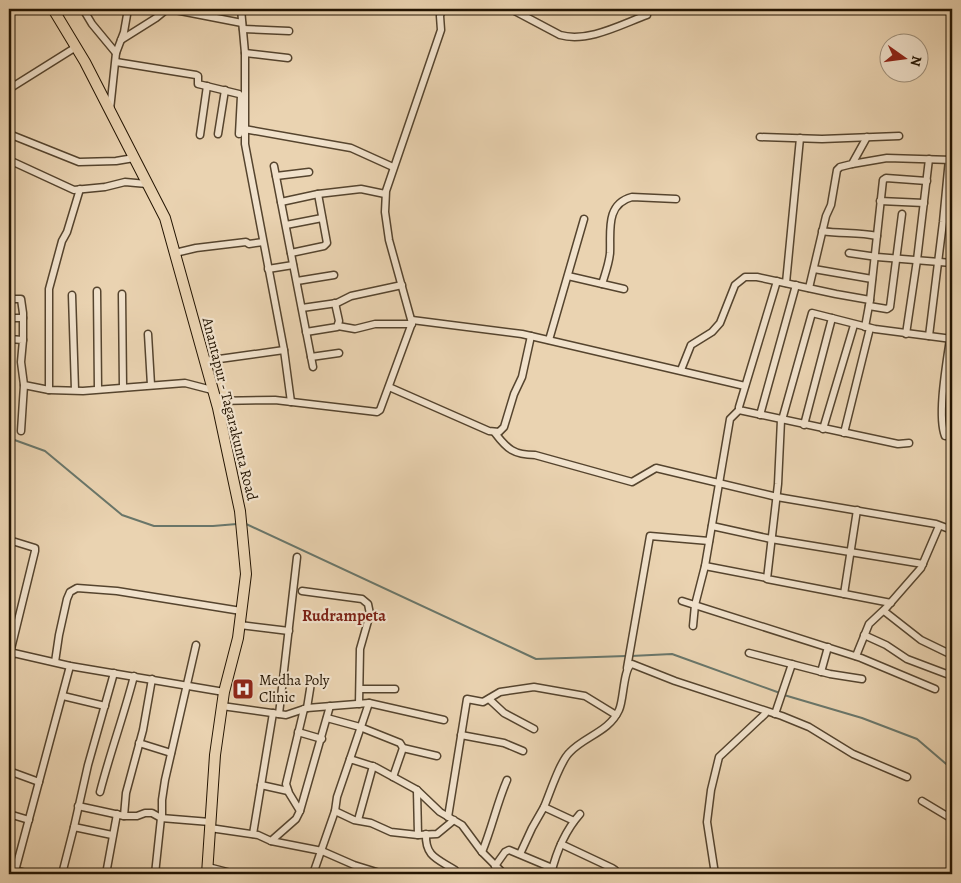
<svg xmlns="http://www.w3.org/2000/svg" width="961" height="883" font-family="Alegreya,serif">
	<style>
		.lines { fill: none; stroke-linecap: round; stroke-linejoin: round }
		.stream { stroke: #69766a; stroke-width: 2 }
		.street-casing { stroke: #55442e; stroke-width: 9 }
		.primary-casing { stroke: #231402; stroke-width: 12 }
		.street { stroke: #f1e2cc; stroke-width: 6 }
		.primary { stroke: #ead3b1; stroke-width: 10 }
		.labels { text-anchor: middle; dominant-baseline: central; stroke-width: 4.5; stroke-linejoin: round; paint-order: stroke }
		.street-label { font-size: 15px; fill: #231402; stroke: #f1e2cc }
		.poi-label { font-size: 15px; fill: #231402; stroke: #f1e2cc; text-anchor: start }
		.neighbourhood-label { font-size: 16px; font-weight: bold; fill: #7a1f14; stroke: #f1e2cc }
	</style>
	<rect width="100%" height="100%" fill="#ead3b1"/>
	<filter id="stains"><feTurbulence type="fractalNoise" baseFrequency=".004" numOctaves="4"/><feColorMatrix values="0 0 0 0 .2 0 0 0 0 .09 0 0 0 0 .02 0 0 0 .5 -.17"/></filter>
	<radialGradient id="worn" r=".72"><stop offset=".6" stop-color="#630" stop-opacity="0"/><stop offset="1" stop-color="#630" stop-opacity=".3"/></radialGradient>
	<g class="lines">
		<g class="stream">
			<path d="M 9,438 L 45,451 L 122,515 L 154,526 L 213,526 L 237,524"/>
			<path d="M 244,523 L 536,659 L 626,656"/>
			<path d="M 631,656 L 672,654 L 780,693"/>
			<path d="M 784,695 L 862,718 L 917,739 L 952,769"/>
		</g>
		<g class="street-casing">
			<g id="street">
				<path d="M 83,9 L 92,24 L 116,53"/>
				<path d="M 170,9 L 242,23"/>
				<path d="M 241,9 L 245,53 L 245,144 L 284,350 L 291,402"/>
				<path d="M 511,9 L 560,35 C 588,43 622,24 647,15"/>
				<path d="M 243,29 L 289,31"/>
				<path d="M 121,40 L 156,18 L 167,9"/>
				<path d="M 245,53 L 288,58"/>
				<path d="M 116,62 L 196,75 L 198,76 L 198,84 L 239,94 L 241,96 L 239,134"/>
				<path d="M 9,89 L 76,47"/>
				<path d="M 110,110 L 116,53 L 124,32 L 128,9"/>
				<path d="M 244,129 L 351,148 L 393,167"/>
				<path d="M 9,134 L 79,162 L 116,161 L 134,158"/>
				<path d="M 218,134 L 225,90"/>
				<path d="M 200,135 L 207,86"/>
				<path d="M 760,137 L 822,139 L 899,136"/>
				<path d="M 9,160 L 74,190 L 105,187 L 125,182 L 147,184"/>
				<path d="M 852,164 L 887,158 L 952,160"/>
				<path d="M 274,166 L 313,367"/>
				<path d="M 9,170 L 12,162"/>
				<path d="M 276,176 L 309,172"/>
				<path d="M 880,201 L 924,203"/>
				<path d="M 281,202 L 318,194 L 361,189 L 385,194"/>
				<path d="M 286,225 L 322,218"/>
				<path d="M 822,231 C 841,234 858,232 877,236"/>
				<path d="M 175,253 L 196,248 L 246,242 L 249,244 L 263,242"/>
				<path d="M 291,253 L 324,246 L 327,243 L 318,194"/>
				<path d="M 849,253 L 877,257 L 952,263"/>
				<path d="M 268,269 L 293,265"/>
				<path d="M 814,269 L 872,279"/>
				<path d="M 568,276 L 624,289"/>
				<path d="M 297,281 L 334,275"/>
				<path d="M 777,281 L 739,407 L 739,410 L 898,444 L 909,443"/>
				<path d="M 786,283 L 800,138"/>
				<path d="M 602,284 C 605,274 609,264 610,253 C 611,232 605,204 632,197 L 676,199"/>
				<path d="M 809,288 L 826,216 L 831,205 L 837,170 L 840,167 L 852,164 L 867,137"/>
				<path d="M 97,291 L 98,389"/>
				<path d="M 122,294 L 123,387"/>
				<path d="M 72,295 L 75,390"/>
				<path d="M 9,299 L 21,299 L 23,313 L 23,340"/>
				<path d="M 869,306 L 887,309 L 890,307 L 902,214"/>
				<path d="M 302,308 L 337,303 L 351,296 L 402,285"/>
				<path d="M 9,318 L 23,318"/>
				<path d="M 412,320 L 522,334 L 745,386"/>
				<path d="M 338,326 L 355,329 L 375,324 L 412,324"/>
				<path d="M 865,327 L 870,300 L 883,180 L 886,178 L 927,181"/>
				<path d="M 306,332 L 337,327 L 339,321 L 335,303"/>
				<path d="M 148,334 L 151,385"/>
				<path d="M 906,334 L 917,260 L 929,159"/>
				<path d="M 929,336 L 943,222 L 949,159"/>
				<path d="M 9,339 L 23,340 L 21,362 L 24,385 L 49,390 L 83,391 L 185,383 L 212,390"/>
				<path d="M 549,340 L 584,219"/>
				<path d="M 311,357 L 339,353"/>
				<path d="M 205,361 L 284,350"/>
				<path d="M 681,370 L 691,345 L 712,332 L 720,323 L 735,285 L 745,277 L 757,277 L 836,294 L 870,300"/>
				<path d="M 389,387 L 489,431 L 499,432 L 504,427 L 514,394 L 522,377 L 531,336"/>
				<path d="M 49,390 L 49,289 L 62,241 L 67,232 L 80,189"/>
				<path d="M 215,401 L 275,400 L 377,412 L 380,410 L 412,323 L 389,240 L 385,212 L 386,191 L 441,30 L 440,16 L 442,9"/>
				<path d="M 760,415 L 796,285"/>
				<path d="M 781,420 L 778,484 L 767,579 L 891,603"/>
				<path d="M 782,420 L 812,313 L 875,329 L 952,339"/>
				<path d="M 804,425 L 832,318"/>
				<path d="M 823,429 L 854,325"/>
				<path d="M 21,431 L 24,385"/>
				<path d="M 495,433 C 507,449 514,455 535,455 L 632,482 L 656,468 L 777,497 L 936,524 L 952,530"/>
				<path d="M 844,433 L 870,328"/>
				<path d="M 945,436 C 936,413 949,351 952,324"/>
				<path d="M 712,526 L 771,539 L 923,564"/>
				<path d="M 9,540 L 35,548 L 35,551 L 10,653"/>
				<path d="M 705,566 L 767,578"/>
				<path d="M 302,591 L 362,599 L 368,604 L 370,614 L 360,649 L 359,704"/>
				<path d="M 844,594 L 857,510"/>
				<path d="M 682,601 L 861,658 L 935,689"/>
				<path d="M 884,611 L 921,640 L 952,655"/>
				<path d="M 240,625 L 289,631"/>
				<path d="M 693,626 L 695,605 L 705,566 L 730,419 L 739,410"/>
				<path d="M 864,635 L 886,645 L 907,659 L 952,676"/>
				<path d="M 9,652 L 70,666 L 224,692"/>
				<path d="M 749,653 L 830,674 L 862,679"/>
				<path d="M 856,656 L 869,624 L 886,608 L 921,568 L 939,526"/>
				<path d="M 9,661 L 13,653"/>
				<path d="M 55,662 L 59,635 L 67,599 L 70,592 L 77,588 L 117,591 L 241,611"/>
				<path d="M 627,668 L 650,536 L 709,541"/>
				<path d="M 821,672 L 828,647"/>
				<path d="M 360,689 L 395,689"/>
				<path d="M 63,696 L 105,706"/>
				<path d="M 489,699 L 504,713 L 534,729"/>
				<path d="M 222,706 L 286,715 L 307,708 L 369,703 L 444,720"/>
				<path d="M 307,708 L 311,683"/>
				<path d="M 279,714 L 297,557"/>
				<path d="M 775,714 L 792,664"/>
				<path d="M 327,718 L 360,727 L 400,743 L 403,748"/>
				<path d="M 298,732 L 322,739"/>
				<path d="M 461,735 L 504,743 L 523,751"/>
				<path d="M 139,743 L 171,753"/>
				<path d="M 350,759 L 369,703"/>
				<path d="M 9,771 L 39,782"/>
				<path d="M 393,777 L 403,748 L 437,756"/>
				<path d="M 261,785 L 288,791"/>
				<path d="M 417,790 L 418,835"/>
				<path d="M 100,792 C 110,753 124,715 134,676"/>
				<path d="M 922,801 L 952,819"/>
				<path d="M 78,806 L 124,816 L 137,816 L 145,813 L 152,813 L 161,818 L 210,822"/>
				<path d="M 544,807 C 550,793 560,761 570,752 C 585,736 609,732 619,710 C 624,700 623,668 632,664 L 675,681 L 782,716 L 809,727 L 853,754 L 907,777"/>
				<path d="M 300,811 L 289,793 L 286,784 L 304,709"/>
				<path d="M 9,814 L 29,820"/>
				<path d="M 124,816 L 126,793 L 143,730 L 152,679"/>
				<path d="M 448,817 L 467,699 L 483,702 L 500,692 L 534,687 L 585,696 L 616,715"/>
				<path d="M 162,818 L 162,800 L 165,780 L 196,645"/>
				<path d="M 358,820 L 373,766"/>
				<path d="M 454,820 L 437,834 L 418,835 L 391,832 L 371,823 L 354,820 L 335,811 L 337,797 L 350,759 L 375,767 L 417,790 L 440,812 L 462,825 L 482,852 L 504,874"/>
				<path d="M 74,827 L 88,765 L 114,673"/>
				<path d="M 210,828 L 258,835 L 271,841 L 296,819 L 300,811 L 330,706"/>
				<path d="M 253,834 L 273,713"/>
				<path d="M 426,834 C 425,857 438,859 455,870"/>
				<path d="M 271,841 L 322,851 L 354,865 L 383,874"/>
				<path d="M 561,844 L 612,868 L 615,870 L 615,874"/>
				<path d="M 482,852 C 492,828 497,803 507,780"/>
				<path d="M 520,854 L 532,828 L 544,807 L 574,821"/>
				<path d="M 495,866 L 505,852 L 509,850 L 552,868"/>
				<path d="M 208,867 L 235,874"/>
				<path d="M 9,869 L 30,874"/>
				<path d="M 15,871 L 70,666"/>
				<path d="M 62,874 L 74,827 L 112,835"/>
				<path d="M 106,874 L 117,814"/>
				<path d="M 155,874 L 161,818"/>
				<path d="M 313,874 L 335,811"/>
				<path d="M 551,874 C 556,853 565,831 580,814"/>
				<path d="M 715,874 L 707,822 L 711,790 L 719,757 L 765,714"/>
			</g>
		</g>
		<g class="primary-casing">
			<path id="primary" d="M 53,9 L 85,62 L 165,218 L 218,408 L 240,511 L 246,574 L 238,638 L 224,692 L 215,755 L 207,874"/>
		</g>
		<use href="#street" class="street"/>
		<use href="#primary" class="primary"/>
	</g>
	<defs>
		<g id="hospital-square" transform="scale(1.125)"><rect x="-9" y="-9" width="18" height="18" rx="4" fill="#8f2418" stroke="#f1e2cc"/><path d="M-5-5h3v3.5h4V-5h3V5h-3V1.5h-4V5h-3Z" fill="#fff"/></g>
	</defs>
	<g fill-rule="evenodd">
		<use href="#hospital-square" x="243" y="689"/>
	</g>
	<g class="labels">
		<g class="street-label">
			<text transform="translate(230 409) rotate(76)">Anantapur - Tagarakunta Road</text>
		</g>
		<g class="poi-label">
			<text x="259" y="680">Medha Poly<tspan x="259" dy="17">Clinic</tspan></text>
		</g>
		<g class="neighbourhood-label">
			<text x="344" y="616">Rudrampeta</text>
		</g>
	</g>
	<rect width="961" height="883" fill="none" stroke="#ead3b1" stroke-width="30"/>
	<rect x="10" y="10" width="941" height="863" fill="none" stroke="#231402" stroke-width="2.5"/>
	<rect x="15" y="15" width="931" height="853" fill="none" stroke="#231402"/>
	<g transform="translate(904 58) rotate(104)"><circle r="24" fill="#f1e2cc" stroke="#9f907b"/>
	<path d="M0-4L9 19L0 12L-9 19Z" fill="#8f2418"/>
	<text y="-8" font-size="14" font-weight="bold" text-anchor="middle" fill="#231402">N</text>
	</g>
	<rect width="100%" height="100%" filter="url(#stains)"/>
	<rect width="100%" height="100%" fill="url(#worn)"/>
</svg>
